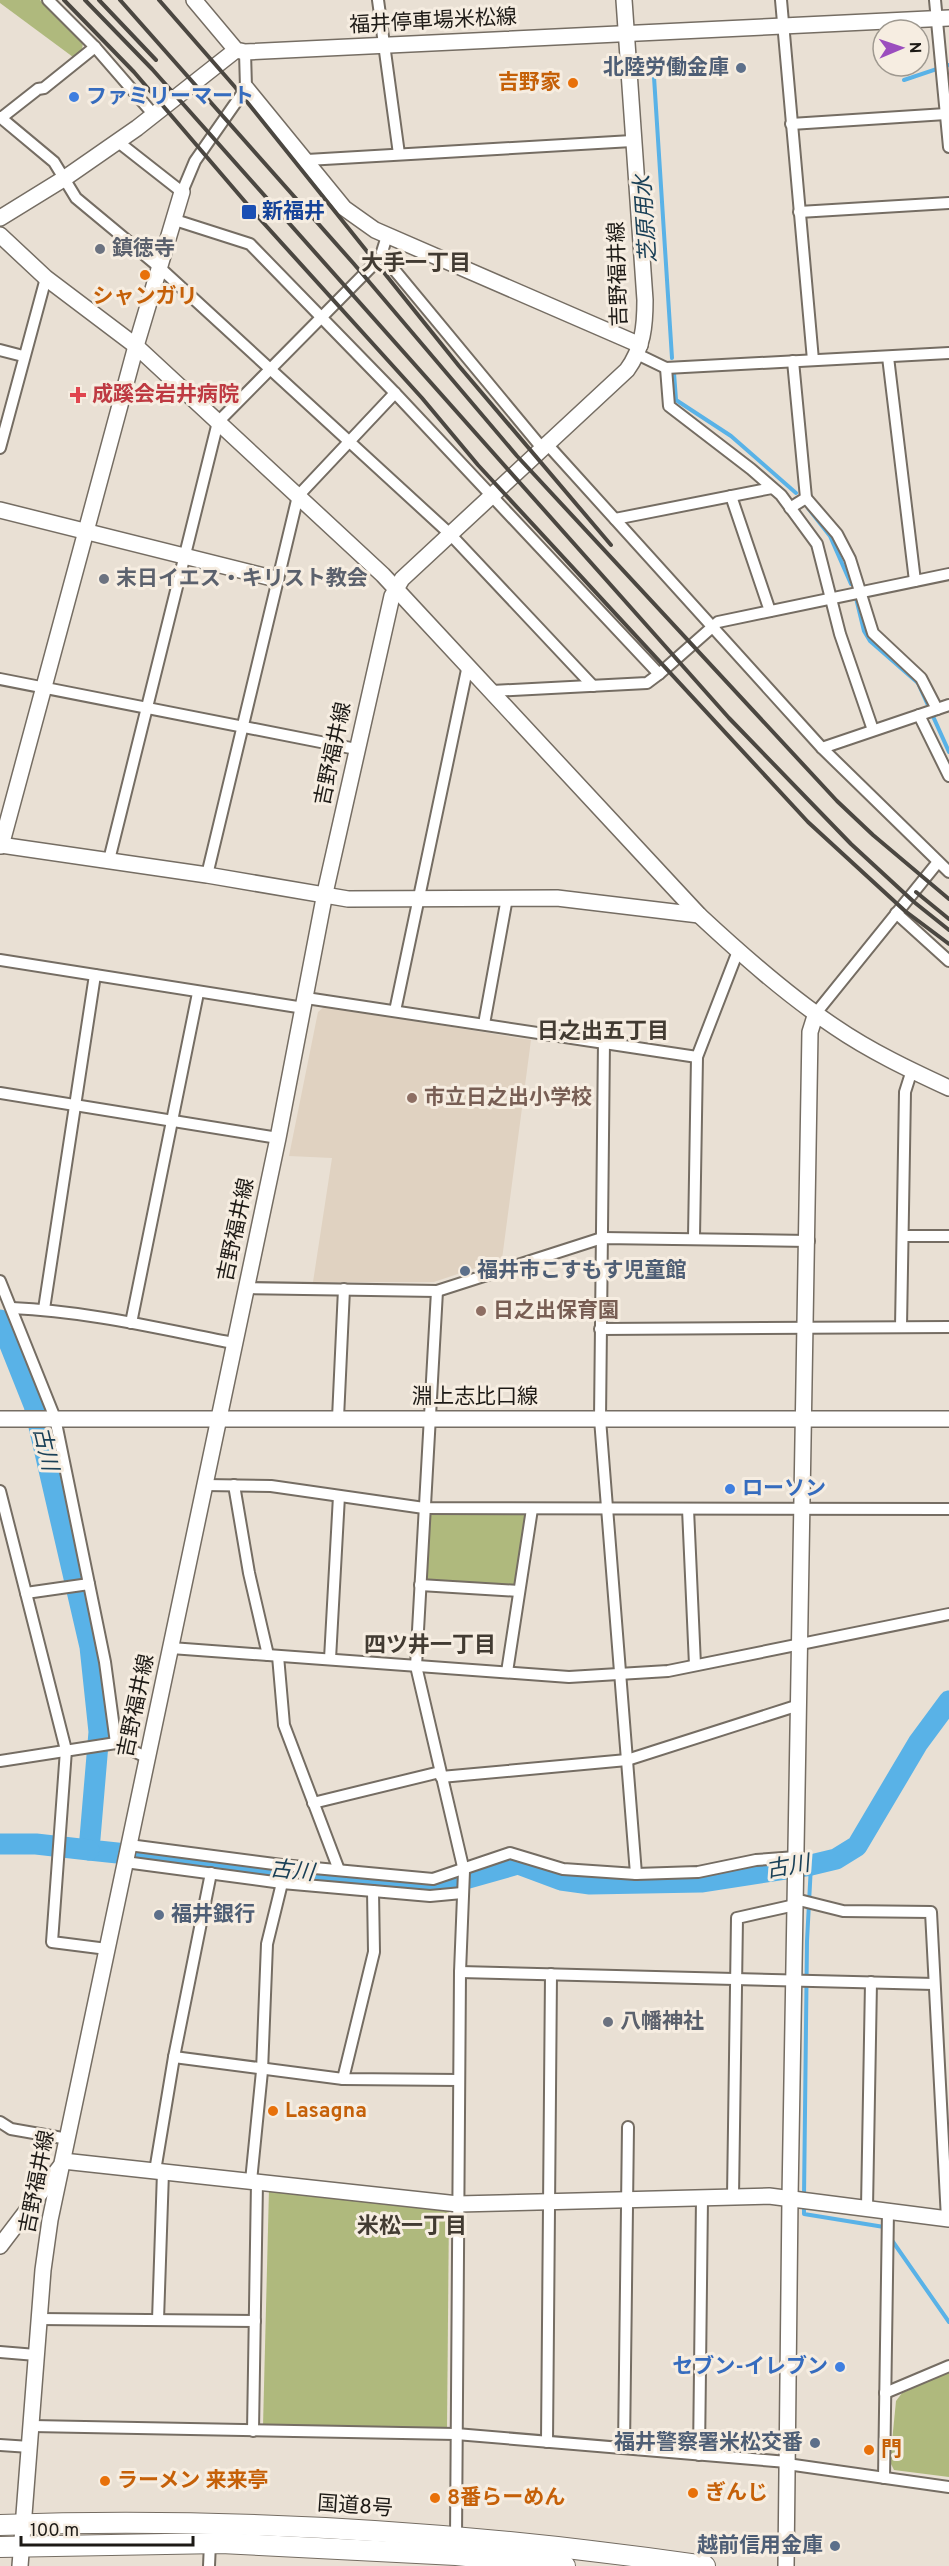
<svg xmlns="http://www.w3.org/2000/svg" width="949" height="2566" font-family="Overpass,'Noto Sans JP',sans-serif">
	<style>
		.built { fill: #e0d2c1 }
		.green { fill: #afb97d }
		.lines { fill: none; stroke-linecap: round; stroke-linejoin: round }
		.stream { stroke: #59b2e7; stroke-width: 4 }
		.river { stroke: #59b2e7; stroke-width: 21 }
		.street-casing { stroke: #756d63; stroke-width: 14 }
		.secondary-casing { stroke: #756d63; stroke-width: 18 }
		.highway-casing { stroke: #756d63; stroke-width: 22 }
		.street { stroke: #fff; stroke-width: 10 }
		.secondary { stroke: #fff; stroke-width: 15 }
		.highway { stroke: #fff; stroke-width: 20 }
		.rail { stroke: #4b4741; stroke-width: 4 }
		.service-dot { fill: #5c6f8a; stroke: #f6ede1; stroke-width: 2 }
		.food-dot { fill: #e8710a; stroke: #f6ede1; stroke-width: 2 }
		.shop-dot { fill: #3f7fe0; stroke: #f6ede1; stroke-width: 2 }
		.transit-dot { fill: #1a4fb4; stroke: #f6ede1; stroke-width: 2 }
		.worship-dot { fill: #6b7280; stroke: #f6ede1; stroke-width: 2 }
		.health-dot { fill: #e0444e; stroke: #f6ede1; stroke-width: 2 }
		.education-dot { fill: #8d6e63; stroke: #f6ede1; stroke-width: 2 }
		.labels { text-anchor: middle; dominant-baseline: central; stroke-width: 6; stroke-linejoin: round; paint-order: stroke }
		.street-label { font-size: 21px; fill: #1d1a16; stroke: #f6ede1 }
		.service-label { font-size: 21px; font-weight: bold; fill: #4e5e75; stroke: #f6ede1; text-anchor: end }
		.food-label { font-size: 21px; font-weight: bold; fill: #c56008; stroke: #f6ede1; text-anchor: start }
		.shop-label { font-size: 21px; font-weight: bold; fill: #366cbe; stroke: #f6ede1; text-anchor: start }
		.transit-label { font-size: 21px; font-weight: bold; fill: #164399; stroke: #f6ede1; text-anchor: start }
		.worship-label { font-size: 21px; font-weight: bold; fill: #5b616d; stroke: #f6ede1; text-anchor: start }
		.health-label { font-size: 21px; font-weight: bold; fill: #be3a42; stroke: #f6ede1; text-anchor: start }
		.education-label { font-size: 21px; font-weight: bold; fill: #785e54; stroke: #f6ede1; text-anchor: start }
		.water-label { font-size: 22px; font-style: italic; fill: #1a4057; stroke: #f6ede1 }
		.neighbourhood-label { font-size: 22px; font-weight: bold; fill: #423b32; stroke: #f6ede1 }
	</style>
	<rect width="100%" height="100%" fill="#e9e0d4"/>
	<path class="built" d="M 325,1006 L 531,1040 L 502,1259 L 434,1282 L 313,1282 L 332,1158 L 289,1156 L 318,1012 Z"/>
	<g class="green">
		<path d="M 0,0 L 40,0 L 83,42 L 82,51 L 73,57 L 0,3 Z"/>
		<path d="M 424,1508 L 532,1509 L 519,1591 L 420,1585 Z"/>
		<path d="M 269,2189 L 449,2208 L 447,2430 L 263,2426 Z"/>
		<path d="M 949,2372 L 949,2477 L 894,2470 L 890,2462 L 896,2401 L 902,2393 Z"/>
	</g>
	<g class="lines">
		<g class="stream">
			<path d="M 654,77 L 672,358"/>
			<path d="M 904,80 L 949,65"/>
			<path d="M 674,373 L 676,400 L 731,436 L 796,493"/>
			<path d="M 808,508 L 830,536 L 851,584"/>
			<path d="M 856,598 L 864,631 L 870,641 L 918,683 L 949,752"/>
			<path d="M 804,2197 L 807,1941 L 811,1865"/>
			<path d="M 804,2205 L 804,2214 L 884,2227"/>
			<path d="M 891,2239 L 949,2322"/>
		</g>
		<g class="river">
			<path d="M 0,1320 L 34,1405 L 90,1647 L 99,1732 L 89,1850 L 437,1887 L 518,1864 L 561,1880 L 590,1884 L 701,1882 L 811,1865 L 836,1859 L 857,1846 L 918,1743 L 949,1701"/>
			<path d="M 0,1844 L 36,1844 L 89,1850"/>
		</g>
		<g class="street-casing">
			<g id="street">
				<path d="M 48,0 L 95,47 L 154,115"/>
				<path d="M 378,0 L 399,154"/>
				<path d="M 781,0 L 813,360"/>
				<path d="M 935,0 L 949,147"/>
				<path d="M 0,117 L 54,162 L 76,198 L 159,267 L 450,534 L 593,686"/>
				<path d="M 1,118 L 38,89 L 44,88 L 95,47"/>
				<path d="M 791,124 L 946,114"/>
				<path d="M 117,141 L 182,192 L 195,161 L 246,88 L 245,52"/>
				<path d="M 307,160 L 632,141"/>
				<path d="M 799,212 L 949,203"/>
				<path d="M 175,220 L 250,244 L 395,393 L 659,674 L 647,683 L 492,691"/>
				<path d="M 387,236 L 382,252 L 387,261 L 542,448"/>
				<path d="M 0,350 L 23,356"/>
				<path d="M 637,354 L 666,368 L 949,353"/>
				<path d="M 888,357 L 915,581"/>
				<path d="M 666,368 L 669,406 L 751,469 L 781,495 L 817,544 L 840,634 L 873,730"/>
				<path d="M 547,444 L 822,748 L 949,872"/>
				<path d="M 0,448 L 46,278"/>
				<path d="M 731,496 L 770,611"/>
				<path d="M 806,498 L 837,534 L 850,559 L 873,633 L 921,678 L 937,709"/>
				<path d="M 790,508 L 806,498 L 793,361"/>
				<path d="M 615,519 L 772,488"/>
				<path d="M 659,674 L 718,622 L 949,574"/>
				<path d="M 0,679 L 356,749"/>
				<path d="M 919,715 L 949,776"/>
				<path d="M 822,748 L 949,705"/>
				<path d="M 109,860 L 218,422 L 383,255"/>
				<path d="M 207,875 L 298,496 L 395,393"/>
				<path d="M 896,913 L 949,961"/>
				<path d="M 0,960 L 304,1008"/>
				<path d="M 306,998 L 697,1057"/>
				<path d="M 395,1011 L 468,665"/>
				<path d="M 816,1013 L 938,862"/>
				<path d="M 484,1024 L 507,898"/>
				<path d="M 604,1041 L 600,1419 L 636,1874"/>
				<path d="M 0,1093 L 278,1138"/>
				<path d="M 903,1236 L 949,1236"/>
				<path d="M 694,1237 L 697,1057 L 738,951"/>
				<path d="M 0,1281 L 55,1418 L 105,1662 L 116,1743"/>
				<path d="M 246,1288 L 437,1291 L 602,1238 L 809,1241"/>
				<path d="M 437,1291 L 416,1666 L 464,1871 L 460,1972 L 456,2538"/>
				<path d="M 12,1308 C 87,1311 161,1329 234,1343"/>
				<path d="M 44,1309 L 95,975"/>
				<path d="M 131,1323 L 198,993"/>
				<path d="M 901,1327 L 905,1092 L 912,1070"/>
				<path d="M 600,1329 L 949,1327"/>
				<path d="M 338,1418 L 344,1289"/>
				<path d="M 205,1485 L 271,1486 L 424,1508 L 949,1509"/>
				<path d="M 234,1485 L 249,1573 L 268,1655"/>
				<path d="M 0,1491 L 66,1750 L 52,1942 L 107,1949"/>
				<path d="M 688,1509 L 695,1665"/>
				<path d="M 420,1585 L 519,1591"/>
				<path d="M 26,1593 L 89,1584"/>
				<path d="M 171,1648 L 569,1677 L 668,1671 L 949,1614"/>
				<path d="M 278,1656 L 284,1725 L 339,1870"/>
				<path d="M 330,1659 L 339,1496"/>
				<path d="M 507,1672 L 532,1509"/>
				<path d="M 0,1761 L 116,1743 L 148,1758"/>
				<path d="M 441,1777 L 627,1760 L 799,1705"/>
				<path d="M 313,1803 L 440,1772"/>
				<path d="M 129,1845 L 282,1865 L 433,1879 L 510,1853 L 563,1869 L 636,1874 L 698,1872 L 756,1860 L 796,1857"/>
				<path d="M 125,1862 L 282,1883 L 430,1896 L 462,1893"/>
				<path d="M 795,1899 L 843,1911 L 931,1912 L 947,2219"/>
				<path d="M 460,1972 L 934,1984"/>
				<path d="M 174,2057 L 343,2079 L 459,2080"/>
				<path d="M 343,2079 L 374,1952 L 373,1891"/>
				<path d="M 0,2122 L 11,2129 L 68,2139"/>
				<path d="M 155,2171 L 174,2057 L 211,1873"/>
				<path d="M 251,2181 L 262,2071 L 267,1944 L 282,1883 L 282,1865"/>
				<path d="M 733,2197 L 737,1918 L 795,1905"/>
				<path d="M 867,2208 L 871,1982"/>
				<path d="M 39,2319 L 255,2321"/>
				<path d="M 158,2320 L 163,2172"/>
				<path d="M 0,2352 L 36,2355"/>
				<path d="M 885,2393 L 949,2366"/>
				<path d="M 32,2426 L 456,2434 L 787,2462"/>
				<path d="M 253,2431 L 257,2182"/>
				<path d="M 547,2442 L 551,1974"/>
				<path d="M 0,2445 L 30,2447"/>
				<path d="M 624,2448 L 628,2127"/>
				<path d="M 699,2455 L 702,2198"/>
				<path d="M 787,2464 L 949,2487"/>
				<path d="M 884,2478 L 888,2211"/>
				<path d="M 209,2566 L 210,2543"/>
			</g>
		</g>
		<g class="secondary-casing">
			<g id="secondary">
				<path d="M 194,0 L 236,50 L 245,52 L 949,18"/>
				<path d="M 246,88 L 344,208 L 375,230 L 640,345"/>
				<path d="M 0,218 L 65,178 L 137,128 L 236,50"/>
				<path d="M 0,235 L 46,278 L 136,346 L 383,575 L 699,915 C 742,955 787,995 835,1027 C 870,1051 910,1070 949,1088"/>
				<path d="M 0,510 L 276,579"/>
				<path d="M 0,845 L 207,875 L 348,899 L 557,898 L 699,915"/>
				<path d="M 1,846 L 136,346 L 182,192"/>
				<path d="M 0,1419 L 949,1419"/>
				<path d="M 63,2161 L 458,2204 L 769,2196 L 949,2219"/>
				<path d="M 0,2246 L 60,2167"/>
				<path d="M 20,2566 L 43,2270 L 50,2220 L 278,1138 L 325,893 L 392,596 L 402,579 L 627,370 C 643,348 645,326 645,300 L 624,0"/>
				<path d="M 786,2566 L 790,2198 L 810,1032 L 816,1013"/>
			</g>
		</g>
		<g class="highway-casing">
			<g id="highway">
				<path d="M 0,2525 C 235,2517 472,2532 705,2566"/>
				<path d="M 0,2547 L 221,2543 L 456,2555 L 565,2566"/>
			</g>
		</g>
		<use href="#street" class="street"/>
		<use href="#secondary" class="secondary"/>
		<use href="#highway" class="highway"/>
		<g class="rail">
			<path d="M 64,0 L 134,72 L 259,218 L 422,398 L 478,465 L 808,822 L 905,911 L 949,944"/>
			<path d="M 85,0 L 152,69 L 729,718 L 851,844 L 914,902 L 949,930"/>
			<path d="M 99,0 L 156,60"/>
			<path d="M 120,0 L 354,264 L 517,456 L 837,801 L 873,835 L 949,899"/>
			<path d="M 159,0 L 235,87 L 459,366 L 611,545"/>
			<path d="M 916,892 L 949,919"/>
		</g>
	</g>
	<g class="service-dot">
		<circle cx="741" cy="68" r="6"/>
		<circle cx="465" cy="1271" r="6"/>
		<circle cx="159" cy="1915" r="6"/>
		<circle cx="815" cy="2443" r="6"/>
		<circle cx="835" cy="2546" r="6"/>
	</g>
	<g class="food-dot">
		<circle cx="573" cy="83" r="6"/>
		<circle cx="145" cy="275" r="6"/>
		<circle cx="273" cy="2111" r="6"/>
		<circle cx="869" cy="2450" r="6"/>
		<circle cx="105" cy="2481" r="6"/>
		<circle cx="693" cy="2493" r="6"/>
		<circle cx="435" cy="2498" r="6"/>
	</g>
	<g class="shop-dot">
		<circle cx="74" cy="97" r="6"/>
		<circle cx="730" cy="1489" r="6"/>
		<circle cx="840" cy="2367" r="6"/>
	</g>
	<rect class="transit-dot" x="241" y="204" width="16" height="16" rx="3"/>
	<g class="worship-dot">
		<circle cx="100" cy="249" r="6"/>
		<circle cx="104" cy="579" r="6"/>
		<circle cx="608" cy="2022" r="6"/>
	</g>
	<path class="health-dot" d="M75 386h6v6h6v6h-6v6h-6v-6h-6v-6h6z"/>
	<g class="education-dot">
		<circle cx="412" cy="1098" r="6"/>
		<circle cx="481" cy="1311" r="6"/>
	</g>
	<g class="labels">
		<g class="street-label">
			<text transform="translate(433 22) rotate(-3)">福井停車場米松線</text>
			<text transform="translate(619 274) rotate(-92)">吉野福井線</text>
			<text transform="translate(334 754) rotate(-78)">吉野福井線</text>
			<text transform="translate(237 1230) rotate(-78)">吉野福井線</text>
			<text x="475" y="1397">淵上志比口線</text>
			<text transform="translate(137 1706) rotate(-78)">吉野福井線</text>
			<text transform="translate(38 2182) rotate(-79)">吉野福井線</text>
			<text transform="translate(355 2507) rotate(4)">国道8号</text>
		</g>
		<g class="service-label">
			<text x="729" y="68">北陸労働金庫</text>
			<text x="477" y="1271" text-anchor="start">福井市こすもす児童館</text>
			<text x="171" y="1915" text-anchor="start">福井銀行</text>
			<text x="803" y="2443">福井警察署米松交番</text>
			<text x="823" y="2546">越前信用金庫</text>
		</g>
		<g class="food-label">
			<text x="561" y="83" text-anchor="end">吉野家</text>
			<text x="145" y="297" text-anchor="middle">シャンガリ</text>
			<text x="285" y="2111">Lasagna</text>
			<text x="881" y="2450">門</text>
			<text x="117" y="2481">ラーメン 来来亭</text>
			<text x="705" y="2493">ぎんじ</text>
			<text x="447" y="2498">8番らーめん</text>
		</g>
		<g class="shop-label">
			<text x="86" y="97">ファミリーマート</text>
			<text x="742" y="1489">ローソン</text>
			<text x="828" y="2367" text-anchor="end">セブン-イレブン</text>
		</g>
		<g class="transit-label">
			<text x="262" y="212">新福井</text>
		</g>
		<g class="worship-label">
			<text x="112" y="249">鎮徳寺</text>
			<text x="116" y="579">末日イエス・キリスト教会</text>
			<text x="620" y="2022">八幡神社</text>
		</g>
		<g class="health-label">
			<text x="92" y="395">成蹊会岩井病院</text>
		</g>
		<g class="education-label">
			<text x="424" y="1098">市立日之出小学校</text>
			<text x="493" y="1311">日之出保育園</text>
		</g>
		<g class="water-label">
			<text transform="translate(647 219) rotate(-94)">芝原用水</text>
			<text transform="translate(44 1449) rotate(77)">古川</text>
			<text transform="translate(788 1868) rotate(-10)">古川</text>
			<text transform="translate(292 1872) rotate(6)">古川</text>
		</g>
		<g class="neighbourhood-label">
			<text x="416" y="264">大手一丁目</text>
			<text x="603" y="1032">日之出五丁目</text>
			<text x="430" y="1646">四ツ井一丁目</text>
			<text x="412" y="2227">米松一丁目</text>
		</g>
	</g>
	<g transform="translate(901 48) rotate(88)"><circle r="28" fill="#f6ede1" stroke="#9f9990" stroke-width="1.5"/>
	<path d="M0-4.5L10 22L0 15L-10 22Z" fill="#9b4dbe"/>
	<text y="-9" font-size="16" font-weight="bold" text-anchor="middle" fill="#1d1a16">N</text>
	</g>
	<path d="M21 2536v9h172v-9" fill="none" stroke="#1d1a16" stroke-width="3"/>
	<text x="30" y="2536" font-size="18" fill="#1d1a16" stroke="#f6ede1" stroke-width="4.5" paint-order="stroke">100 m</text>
</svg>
